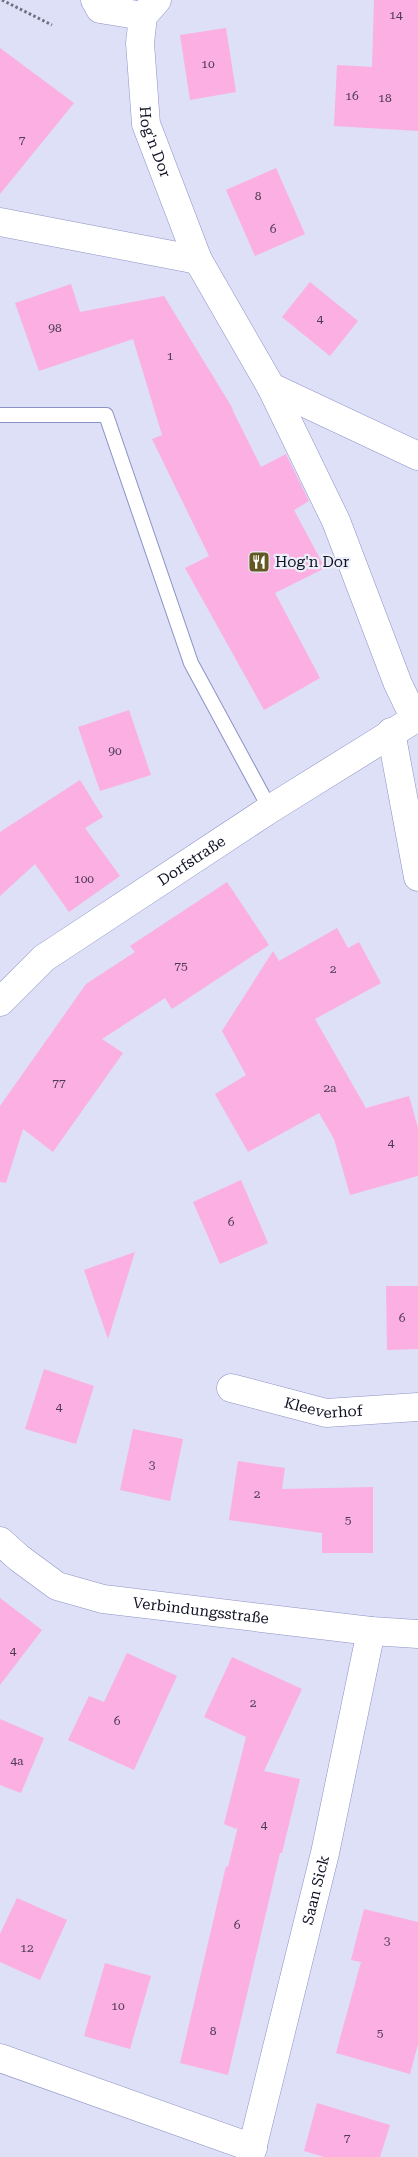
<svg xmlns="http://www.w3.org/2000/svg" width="418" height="2157" font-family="'Roboto Serif',serif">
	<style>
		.building { fill: #fbafe2 }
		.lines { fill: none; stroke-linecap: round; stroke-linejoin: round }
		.lane-casing { stroke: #8d92c6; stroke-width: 16 }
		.street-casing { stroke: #8d92c6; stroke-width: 29 }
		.secondary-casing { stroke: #8d92c6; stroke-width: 29 }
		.path { stroke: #6e7084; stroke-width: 3; stroke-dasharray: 2.5 2.5; stroke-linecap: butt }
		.lane { stroke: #fff; stroke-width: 14 }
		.street { stroke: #fff; stroke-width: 28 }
		.secondary { stroke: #fff; stroke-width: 28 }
		.labels { text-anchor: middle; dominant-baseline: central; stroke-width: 4.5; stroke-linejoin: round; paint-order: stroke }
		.number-label { font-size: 12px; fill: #4c3954 }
		.street-label { font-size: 15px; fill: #111225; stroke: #eceef9 }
		.poi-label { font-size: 15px; fill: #111225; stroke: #eceef9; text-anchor: start }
	</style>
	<rect width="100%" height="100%" fill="#dde0f6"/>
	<g class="building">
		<path d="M 374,0 L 418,0 L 418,131 L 334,126 L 337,65 L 372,67 Z"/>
		<path d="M 226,28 L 236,92 L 190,100 L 180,35 Z"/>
		<path d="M 0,48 L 74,103 L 0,194 Z"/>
		<path d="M 276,168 L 305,234 L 255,256 L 226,190 Z"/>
		<path d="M 310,282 L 358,321 L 330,356 L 282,317 Z"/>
		<path d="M 71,284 L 80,312 L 164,296 L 233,409 L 232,409 L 261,467 L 286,454 L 309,501 L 294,510 L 325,568 L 275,593 L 320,678 L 264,710 L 185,568 L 209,556 L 152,439 L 162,435 L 133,339 L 39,371 L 15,303 Z"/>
		<path d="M 129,710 L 151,775 L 100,791 L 78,727 Z"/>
		<path d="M 80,780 L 103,817 L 85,828 L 120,876 L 69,912 L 35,864 L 0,896 L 0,832 Z"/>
		<path d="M 227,882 L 269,945 L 172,1009 L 165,998 L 102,1039 L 123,1053 L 53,1152 L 23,1129 L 6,1183 L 0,1182 L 0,1106 L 86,984 L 135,952 L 130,946 Z"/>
		<path d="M 337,928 L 348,948 L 359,942 L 381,983 L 315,1019 L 366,1108 L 409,1096 L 418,1128 L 418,1176 L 350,1195 L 334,1139 L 319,1113 L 248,1152 L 215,1094 L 246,1075 L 222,1031 L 273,951 L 279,961 Z"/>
		<path d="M 241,1180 L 268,1243 L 220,1264 L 193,1202 Z"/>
		<path d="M 135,1252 L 108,1339 L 84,1270 Z"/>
		<path d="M 386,1286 L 418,1286 L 418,1349 L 387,1350 Z"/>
		<path d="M 44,1369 L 94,1386 L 76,1444 L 25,1429 Z"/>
		<path d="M 133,1429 L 183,1439 L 170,1501 L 120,1490 Z"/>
		<path d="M 238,1461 L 285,1468 L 282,1489 L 373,1487 L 373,1553 L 322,1553 L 322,1533 L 229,1520 Z"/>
		<path d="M 0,1598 L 42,1630 L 0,1685 Z"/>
		<path d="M 127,1653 L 177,1676 L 134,1770 L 68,1740 L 89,1696 L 104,1702 Z"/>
		<path d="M 232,1657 L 302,1689 L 264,1771 L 300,1779 L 282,1853 L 280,1853 L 228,2075 L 180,2063 L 226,1866 L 228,1867 L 238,1826 L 236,1829 L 224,1824 L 246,1737 L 204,1717 Z"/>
		<path d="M 0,1719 L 44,1738 L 21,1793 L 0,1785 Z"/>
		<path d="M 17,1898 L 67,1920 L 40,1980 L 0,1962 L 0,1934 Z"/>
		<path d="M 364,1909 L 418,1922 L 418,2044 L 410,2074 L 336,2053 L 361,1962 L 351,1960 Z"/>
		<path d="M 105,1963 L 151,1976 L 130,2049 L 84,2036 Z"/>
		<path d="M 317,2103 L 390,2125 L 380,2157 L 324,2157 L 304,2151 Z"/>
	</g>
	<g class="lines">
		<g class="lane-casing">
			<path id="lane" d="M 0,415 L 106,415 L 191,663 L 270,809"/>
		</g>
		<g class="street-casing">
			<g id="street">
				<path d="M 95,0 L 100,9 L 143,16"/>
				<path id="s1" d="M 157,0 L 143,16 L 140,43 L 146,124 L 198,260 L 271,387 L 336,521 L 398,684 L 415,719"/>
				<path d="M 0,222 L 198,260"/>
				<path d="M 271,387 L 418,456"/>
				<path d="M 391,732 L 418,877"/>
				<path id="s2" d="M 231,1388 L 326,1413 L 418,1407"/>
				<path id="s3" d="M 0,1541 L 19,1558 L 57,1586 L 103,1599 L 371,1631 L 418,1634"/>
				<path d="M 0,2058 L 253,2148"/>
				<path id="s4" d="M 250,2157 L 325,1853 L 371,1631"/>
			</g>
		</g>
		<g class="secondary-casing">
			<g id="secondary">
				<path id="s5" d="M 0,1002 L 44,958 L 270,809 L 418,717"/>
			</g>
		</g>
		<path class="path" d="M 2,0 L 52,25"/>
		<use href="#lane" class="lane"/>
		<use href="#street" class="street"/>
		<use href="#secondary" class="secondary"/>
	</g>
	<defs>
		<g id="restaurant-square" transform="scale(1.125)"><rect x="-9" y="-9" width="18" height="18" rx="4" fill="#615824" stroke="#eceef9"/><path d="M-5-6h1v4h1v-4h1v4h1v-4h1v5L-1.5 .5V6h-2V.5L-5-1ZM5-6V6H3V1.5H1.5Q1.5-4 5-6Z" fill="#fff"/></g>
	</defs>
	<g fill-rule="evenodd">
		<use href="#restaurant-square" x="259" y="562"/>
	</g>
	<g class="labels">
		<g class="number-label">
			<text x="396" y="15">14</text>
			<text x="208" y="64">10</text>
			<text x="352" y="96">16</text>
			<text x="385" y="98">18</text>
			<text x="22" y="140">7</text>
			<text x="258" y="196">8</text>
			<text x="273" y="229">6</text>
			<text x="320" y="319">4</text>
			<text x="55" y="328">98</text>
			<text x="170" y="356">1</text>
			<text x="115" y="751">90</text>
			<text x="84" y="879">100</text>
			<text x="181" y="966">75</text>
			<text x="333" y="969">2</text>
			<text x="59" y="1083">77</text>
			<text x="330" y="1088">2a</text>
			<text x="391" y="1143">4</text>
			<text x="231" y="1222">6</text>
			<text x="402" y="1318">6</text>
			<text x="59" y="1407">4</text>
			<text x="152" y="1465">3</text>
			<text x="257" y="1494">2</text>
			<text x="348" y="1520">5</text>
			<text x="13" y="1651">4</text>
			<text x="253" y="1703">2</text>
			<text x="117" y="1721">6</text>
			<text x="17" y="1761">4a</text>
			<text x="264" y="1825">4</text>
			<text x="237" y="1925">6</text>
			<text x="387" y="1941">3</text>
			<text x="27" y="1948">12</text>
			<text x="118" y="2006">10</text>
			<text x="213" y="2031">8</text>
			<text x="380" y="2033">5</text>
			<text x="347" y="2138">7</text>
		</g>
		<g class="street-label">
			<text stroke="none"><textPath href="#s1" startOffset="149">Hog'n Dor</textPath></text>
			<text stroke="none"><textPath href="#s5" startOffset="239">Dorfstraße</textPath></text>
			<text stroke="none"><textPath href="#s2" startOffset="95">Kleeverhof</textPath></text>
			<text stroke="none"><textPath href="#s3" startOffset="219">Verbindungsstraße</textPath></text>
			<text stroke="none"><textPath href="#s4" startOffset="275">Saan Sick</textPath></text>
		</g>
		<g class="poi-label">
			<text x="275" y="562">Hog'n Dor</text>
		</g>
	</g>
</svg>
